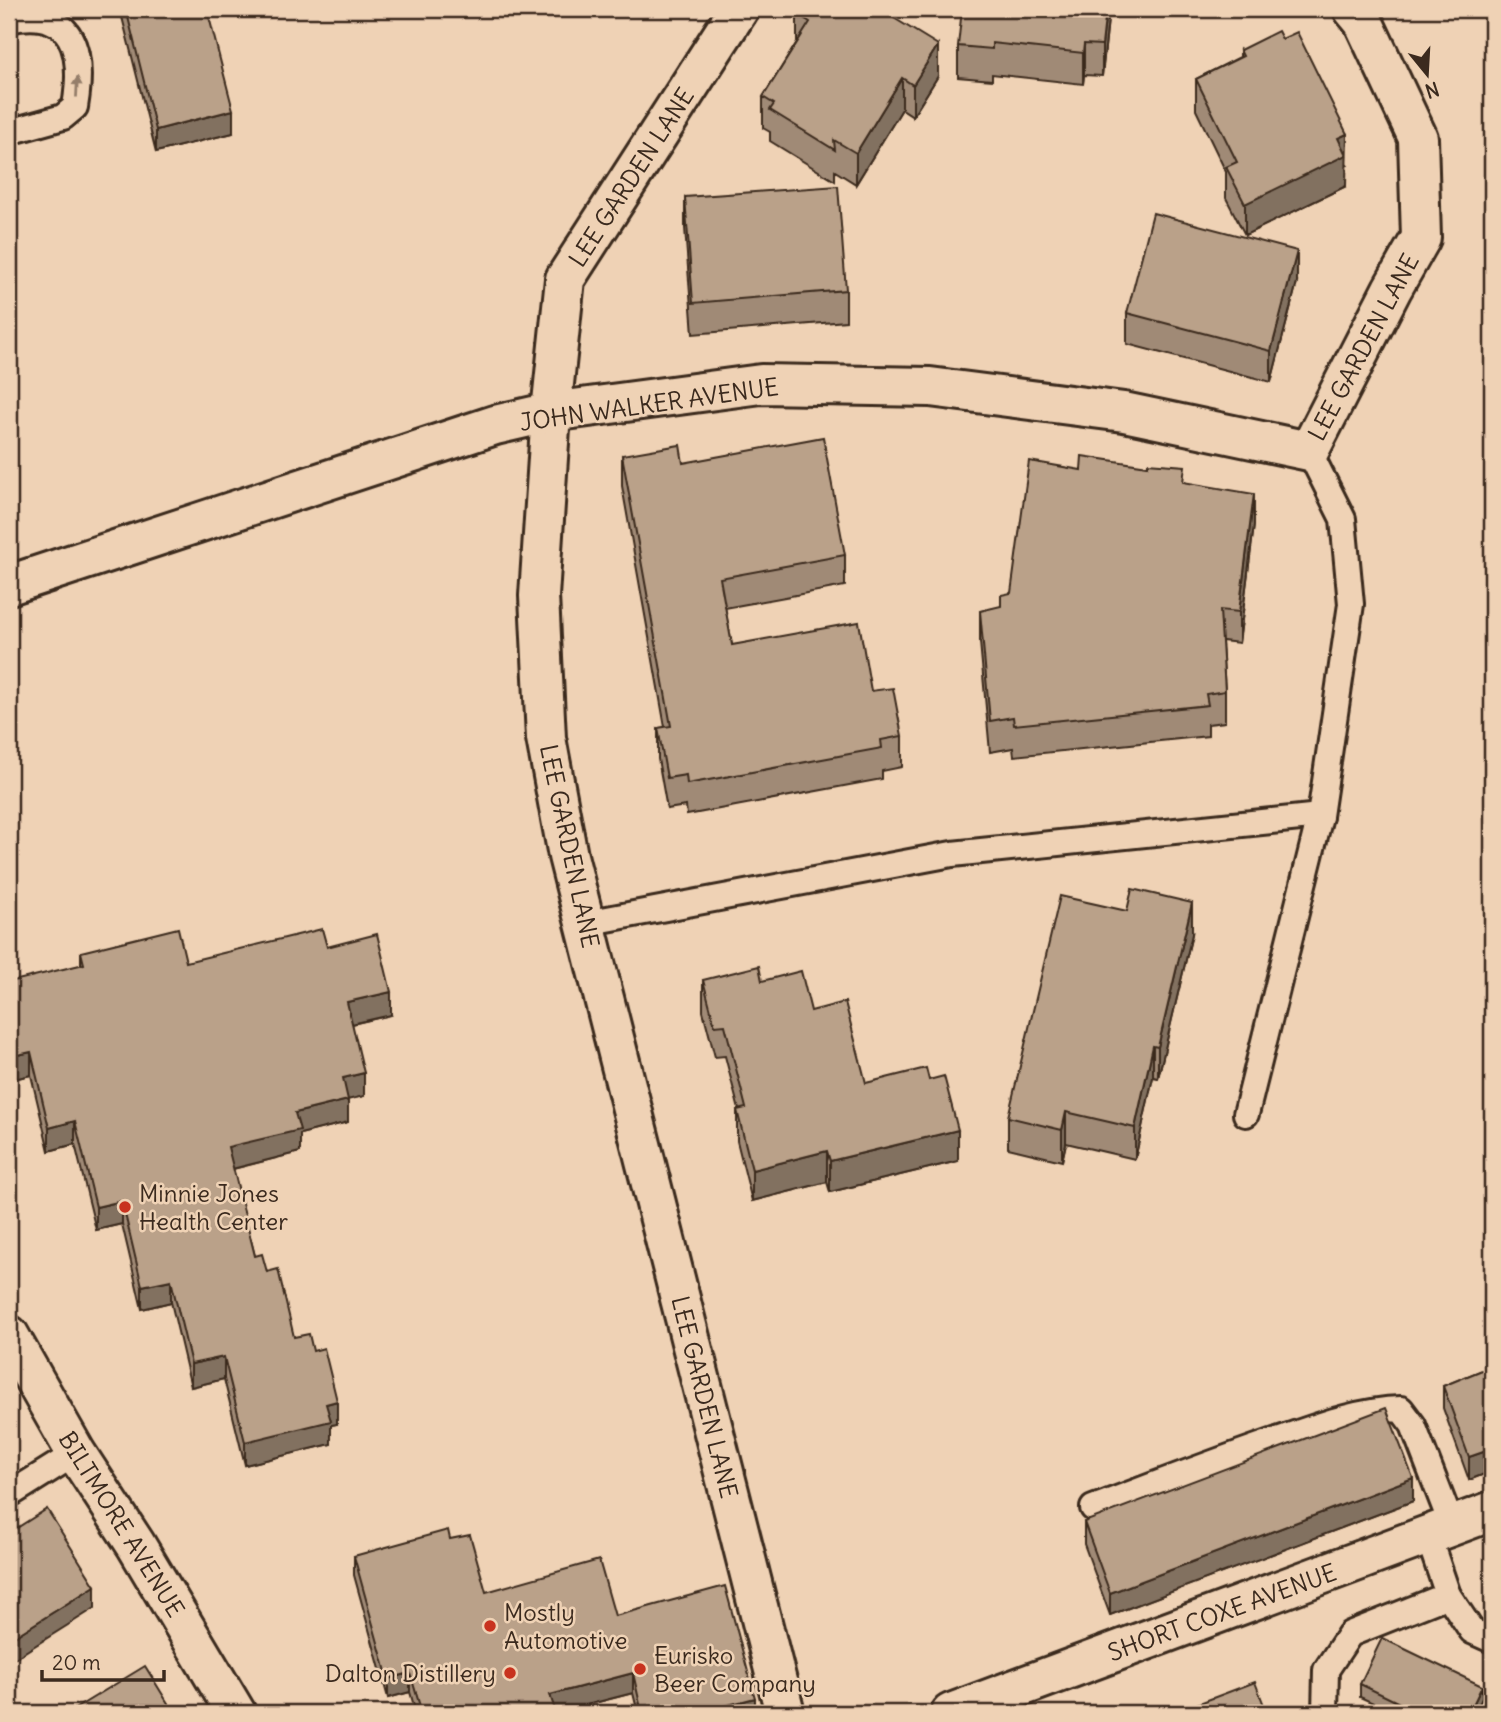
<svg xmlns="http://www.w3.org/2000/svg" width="1501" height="1722" font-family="Delius,sans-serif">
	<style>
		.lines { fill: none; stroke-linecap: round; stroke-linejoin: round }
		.lane-casing { stroke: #3b2a1e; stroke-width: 30 }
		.street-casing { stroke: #3b2a1e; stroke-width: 44 }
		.secondary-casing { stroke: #3b2a1e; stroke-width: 44 }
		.lane { stroke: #efd2b5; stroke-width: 24 }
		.street { stroke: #efd2b5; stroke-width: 38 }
		.secondary { stroke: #efd2b5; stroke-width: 38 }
		.wall { fill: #a08a76; stroke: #3b2a1e; stroke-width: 2 }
		.shaded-wall { fill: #827160; stroke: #3b2a1e; stroke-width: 2 }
		.building { fill: #baa189; stroke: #3b2a1e; stroke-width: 2 }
		.oneway { fill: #957e6a }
		.poi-dot { fill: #c8321e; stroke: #efd2b5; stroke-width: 2.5 }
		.labels { text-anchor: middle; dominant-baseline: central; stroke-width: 5; stroke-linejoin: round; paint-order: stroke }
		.street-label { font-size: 24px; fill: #3b2a1e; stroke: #efd2b5 }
		.poi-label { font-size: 24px; fill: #3b2a1e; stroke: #efd2b5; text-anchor: start }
	</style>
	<rect width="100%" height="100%" fill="#efd2b5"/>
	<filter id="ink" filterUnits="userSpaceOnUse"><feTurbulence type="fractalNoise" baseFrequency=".0143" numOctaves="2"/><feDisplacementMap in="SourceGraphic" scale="14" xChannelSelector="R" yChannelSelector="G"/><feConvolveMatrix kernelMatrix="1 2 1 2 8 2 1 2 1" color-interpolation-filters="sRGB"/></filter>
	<g filter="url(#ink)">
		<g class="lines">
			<g class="lane-casing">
				<g id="lane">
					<path d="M 9,20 C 75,5 84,54 75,107 L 63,117 L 9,132"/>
					<path d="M 586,923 L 952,854 L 1320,816"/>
					<path d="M 1246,1114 L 1320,816 L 1351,604 L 1343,519 L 1309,451"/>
					<path d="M 9,1495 L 76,1453"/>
					<path d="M 1093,1508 C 1157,1484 1221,1459 1286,1437 C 1323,1424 1362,1410 1401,1409 L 1413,1425 L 1452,1526"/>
					<path d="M 1448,1595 L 1472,1631 L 1492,1640"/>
					<path d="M 1325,1713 L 1326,1670 L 1350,1634 L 1448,1595 L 1428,1536"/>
				</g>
			</g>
			<g class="street-casing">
				<g id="street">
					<path d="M 739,9 L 565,279 L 551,412 L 539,596 L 546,738 L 568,856 L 785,1713"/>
					<path d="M 9,585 L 495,425 L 551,412 L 761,384 L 930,387 L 1124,412 L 1309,451 L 1392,289 L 1421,238 L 1418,138 L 1363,21 L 1353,9"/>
					<path d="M 951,1713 L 1492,1511"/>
				</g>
			</g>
			<g class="secondary-casing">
				<path id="secondary" d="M 9,1335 L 76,1453 L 136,1545 L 236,1713"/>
			</g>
			<use href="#lane" class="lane"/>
			<use href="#street" class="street"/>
			<use href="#secondary" class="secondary"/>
		</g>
		<g class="wall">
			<path d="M 120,9 L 207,9 L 233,133 L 156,152 Z"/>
			<path d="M 1109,9 L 1102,76 L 1084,75 L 1083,84 L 992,74 L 992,80 L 958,77 L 958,46 Z"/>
			<path d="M 797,14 L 938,76 L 913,116 L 902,109 L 856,184 L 835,171 L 835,181 L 770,141 L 770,132 L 763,128 L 763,97 L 797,42 Z"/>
			<path d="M 1240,50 L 1347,165 L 1346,165 L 1346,186 L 1245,235 L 1226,198 L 1226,172 L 1196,110 L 1196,79 L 1240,57 Z"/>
			<path d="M 685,197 L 846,290 L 846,321 L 693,334 L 685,228 Z"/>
			<path d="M 1297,282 L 1271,382 L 1127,344 L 1127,313 Z"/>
			<path d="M 622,455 L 683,463 L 845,555 L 845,586 L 725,608 L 732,645 L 871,691 L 902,736 L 902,767 L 882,771 L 882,779 L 687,815 L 686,806 L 667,809 L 658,759 L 658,728 L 665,727 L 622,486 Z"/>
			<path d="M 1081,470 L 1185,482 L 1254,525 L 1239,643 L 1222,641 L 1225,691 L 1225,722 L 1208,724 L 1208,736 L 1014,756 L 1013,748 L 990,752 L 980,642 L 980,611 L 1001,607 L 1011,593 Z"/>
			<path d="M 1192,934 L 1158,1078 L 1153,1077 L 1135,1159 L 1066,1143 L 1062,1161 L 1008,1148 L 1008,1117 Z"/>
			<path d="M 327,947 L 391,1015 L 352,1024 L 364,1096 L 348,1099 L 348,1122 L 300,1134 L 300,1152 L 233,1169 L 255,1256 L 267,1272 L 294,1337 L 313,1351 L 337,1424 L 331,1425 L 331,1444 L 245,1465 L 224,1379 L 191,1387 L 171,1302 L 142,1309 L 122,1224 L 96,1230 L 75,1144 L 49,1151 L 31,1075 L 9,1080 L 81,965 L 81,952 L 186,962 Z"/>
			<path d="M 703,980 L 762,981 L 811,1011 L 866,1083 L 929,1080 L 958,1161 L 830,1192 L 827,1182 L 752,1201 L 737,1141 L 737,1110 L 739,1110 L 725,1056 L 715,1057 L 703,1011 Z"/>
			<path d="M 1492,1366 L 1492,1471 L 1469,1480 L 1443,1408 L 1443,1386 Z"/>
			<path d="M 1413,1501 L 1110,1615 L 1084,1544 L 1084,1522 Z"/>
			<path d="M 450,1539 L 486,1592 L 615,1616 L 755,1713 L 638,1713 L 633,1693 L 556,1713 L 416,1713 L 410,1692 L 388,1698 L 354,1575 L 354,1556 Z"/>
			<path d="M 1360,1684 L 1482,1698 L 1475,1713 L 1395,1713 L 1360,1697 Z"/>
		</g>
		<g class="shaded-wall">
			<path d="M 1106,9 L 1109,9 L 1102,76 L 1102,45 Z"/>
			<path d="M 1084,44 L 1084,75 L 1083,84 L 1083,53 Z"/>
			<path d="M 938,45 L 938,76 L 913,116 L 913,85 Z"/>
			<path d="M 902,78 L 902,109 L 856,184 L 856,153 Z"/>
			<path d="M 233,110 L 233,133 L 156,152 L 156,130 Z"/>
			<path d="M 1347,134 L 1346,186 L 1245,235 L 1245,204 L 1338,138 Z"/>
			<path d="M 1297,251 L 1297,282 L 1271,382 L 1271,351 Z"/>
			<path d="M 1254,494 L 1254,525 L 1239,643 L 1239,612 Z"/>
			<path d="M 1192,903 L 1192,934 L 1158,1078 L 1158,1047 Z"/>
			<path d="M 391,992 L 391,1015 L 347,1025 L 347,1002 Z"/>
			<path d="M 1153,1046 L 1153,1077 L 1135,1159 L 1135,1128 Z"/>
			<path d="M 31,1052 L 31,1075 L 9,1080 L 9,1057 Z"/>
			<path d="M 364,1073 L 364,1096 L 343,1101 L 343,1078 Z"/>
			<path d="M 348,1100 L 348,1122 L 300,1134 L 300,1152 L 228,1170 L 228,1147 L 295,1113 Z"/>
			<path d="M 1066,1112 L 1066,1143 L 1062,1161 L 1062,1130 Z"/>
			<path d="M 75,1121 L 75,1144 L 49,1151 L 49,1128 Z"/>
			<path d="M 958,1130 L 958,1161 L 830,1192 L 830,1161 Z"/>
			<path d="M 827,1151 L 827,1182 L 752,1201 L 752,1170 Z"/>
			<path d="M 122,1201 L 122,1224 L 96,1230 L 96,1207 Z"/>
			<path d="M 171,1280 L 171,1302 L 142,1309 L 142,1286 Z"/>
			<path d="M 224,1357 L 224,1379 L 191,1387 L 191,1364 Z"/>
			<path d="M 337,1401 L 337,1424 L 331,1425 L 331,1444 L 245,1465 L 245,1442 L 326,1404 Z"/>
			<path d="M 1492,1449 L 1492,1471 L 1469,1480 L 1469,1457 Z"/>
			<path d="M 1413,1478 L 1413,1501 L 1110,1615 L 1110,1593 Z"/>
			<path d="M 95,1586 L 95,1608 L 9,1662 L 9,1640 Z"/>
			<path d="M 410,1673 L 410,1692 L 388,1698 L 388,1679 Z"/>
			<path d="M 633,1673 L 633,1693 L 555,1713 L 550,1695 Z"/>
			<path d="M 1482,1686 L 1482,1698 L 1475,1713 L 1469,1713 Z"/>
			<path d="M 755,1698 L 755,1713 L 697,1713 Z"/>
		</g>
		<g class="building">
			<path d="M 126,9 L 207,9 L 233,110 L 156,130 Z"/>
			<path d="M 800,9 L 879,9 L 938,45 L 913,85 L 902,78 L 856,153 L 834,140 L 835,150 L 770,110 L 774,104 L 763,97 L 810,22 L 797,14 Z"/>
			<path d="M 962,9 L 1106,9 L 1102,45 L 1084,44 L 1083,53 L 992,43 L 992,49 L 958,46 Z"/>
			<path d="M 1278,31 L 1282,39 L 1297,32 L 1347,134 L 1338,138 L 1346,155 L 1245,204 L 1226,167 L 1237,162 L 1196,79 L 1243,56 L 1240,50 Z"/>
			<path d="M 838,186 L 846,290 L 693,303 L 685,197 Z"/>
			<path d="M 1153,213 L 1297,251 L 1271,351 L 1127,313 Z"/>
			<path d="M 823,437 L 845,555 L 720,578 L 732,645 L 859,622 L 871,691 L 893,688 L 902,736 L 881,740 L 882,748 L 687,784 L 686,775 L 667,778 L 658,728 L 671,726 L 622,455 L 680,445 L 683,463 Z"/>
			<path d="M 1082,456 L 1148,466 L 1148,463 L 1185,466 L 1183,482 L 1254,494 L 1239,612 L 1220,610 L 1225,691 L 1206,694 L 1208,705 L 1014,725 L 1013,717 L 990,721 L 980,611 L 1001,606 L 1001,595 L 1011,593 L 1029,461 L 1081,470 Z"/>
			<path d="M 1132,889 L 1192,903 L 1158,1047 L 1153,1046 L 1135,1128 L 1066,1112 L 1062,1130 L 1008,1117 L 1060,896 L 1127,911 Z"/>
			<path d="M 178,928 L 186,962 L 322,929 L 327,947 L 377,934 L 391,992 L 347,1002 L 364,1073 L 343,1078 L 348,1100 L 295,1113 L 300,1130 L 228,1147 L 255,1256 L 262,1254 L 267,1272 L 278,1269 L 294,1337 L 309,1334 L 313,1351 L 324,1348 L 337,1401 L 326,1404 L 331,1421 L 245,1442 L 224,1357 L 191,1364 L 171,1280 L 142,1286 L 122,1201 L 96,1207 L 75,1121 L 49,1128 L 31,1052 L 9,1057 L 9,982 L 84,964 L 81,952 Z"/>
			<path d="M 759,966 L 762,981 L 801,971 L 811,1011 L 845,1002 L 866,1083 L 926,1068 L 929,1080 L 944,1076 L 958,1130 L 830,1161 L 827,1151 L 752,1170 L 737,1110 L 746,1108 L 725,1025 L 715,1026 L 703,980 Z"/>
			<path d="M 1492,1366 L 1492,1449 L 1469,1457 L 1443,1386 Z"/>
			<path d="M 1386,1408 L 1413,1478 L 1110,1593 L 1084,1522 Z"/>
			<path d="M 47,1509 L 95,1586 L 9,1640 L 9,1533 Z"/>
			<path d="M 448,1530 L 450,1539 L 470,1535 L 486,1592 L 599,1560 L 615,1616 L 725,1586 L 755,1698 L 697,1713 L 642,1713 L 633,1673 L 550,1695 L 556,1713 L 422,1713 L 410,1673 L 388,1679 L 354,1556 Z"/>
			<path d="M 1382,1638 L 1482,1686 L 1469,1713 L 1420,1713 L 1360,1684 Z"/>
			<path d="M 145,1666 L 174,1713 L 68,1713 Z"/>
			<path d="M 1255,1682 L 1267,1713 L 1173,1713 Z"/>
		</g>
		<defs><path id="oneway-solid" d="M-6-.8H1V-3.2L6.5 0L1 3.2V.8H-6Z" transform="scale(1.75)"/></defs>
		<use class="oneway" href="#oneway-solid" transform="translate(77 87) rotate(-87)"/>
	</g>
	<g class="poi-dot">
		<circle cx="125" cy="1207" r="7"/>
		<circle cx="490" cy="1626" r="7"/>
		<circle cx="640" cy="1669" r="7"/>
		<circle cx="510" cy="1673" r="7"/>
	</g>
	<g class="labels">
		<g class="street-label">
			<text transform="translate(631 177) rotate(-57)">LEE GARDEN LANE</text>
			<text transform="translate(1363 347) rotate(-62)">LEE GARDEN LANE</text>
			<text transform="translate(649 404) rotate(-8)">JOHN WALKER AVENUE</text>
			<text transform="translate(570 846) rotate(78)">LEE GARDEN LANE</text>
			<text transform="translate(705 1397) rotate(76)">LEE GARDEN LANE</text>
			<text transform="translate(122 1524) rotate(58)">BILTMORE AVENUE</text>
			<text transform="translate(1222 1612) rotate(-20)">SHORT COXE AVENUE</text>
		</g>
		<g class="poi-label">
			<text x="139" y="1193">Minnie Jones<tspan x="139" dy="28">Health Center</tspan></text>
			<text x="504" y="1612">Mostly<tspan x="504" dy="28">Automotive</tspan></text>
			<text x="654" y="1655">Eurisko<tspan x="654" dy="28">Beer Company</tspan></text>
			<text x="496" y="1673" text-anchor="end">Dalton Distillery</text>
		</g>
	</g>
	<rect width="1501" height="1722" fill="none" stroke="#efd2b5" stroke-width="35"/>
	<rect x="18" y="18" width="1466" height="1687" fill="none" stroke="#3b2a1e" stroke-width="2.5" filter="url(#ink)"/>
	<g transform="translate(1427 74) rotate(162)" stroke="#efd2b5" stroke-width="5" paint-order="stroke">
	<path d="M0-5L12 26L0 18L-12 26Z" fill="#3b2a1e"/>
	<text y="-10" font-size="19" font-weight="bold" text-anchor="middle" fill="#3b2a1e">N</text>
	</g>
	<path d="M42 1670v10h122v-10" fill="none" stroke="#3b2a1e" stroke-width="3.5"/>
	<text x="52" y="1670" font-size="21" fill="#3b2a1e" stroke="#efd2b5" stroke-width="5" paint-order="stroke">20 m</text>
</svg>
